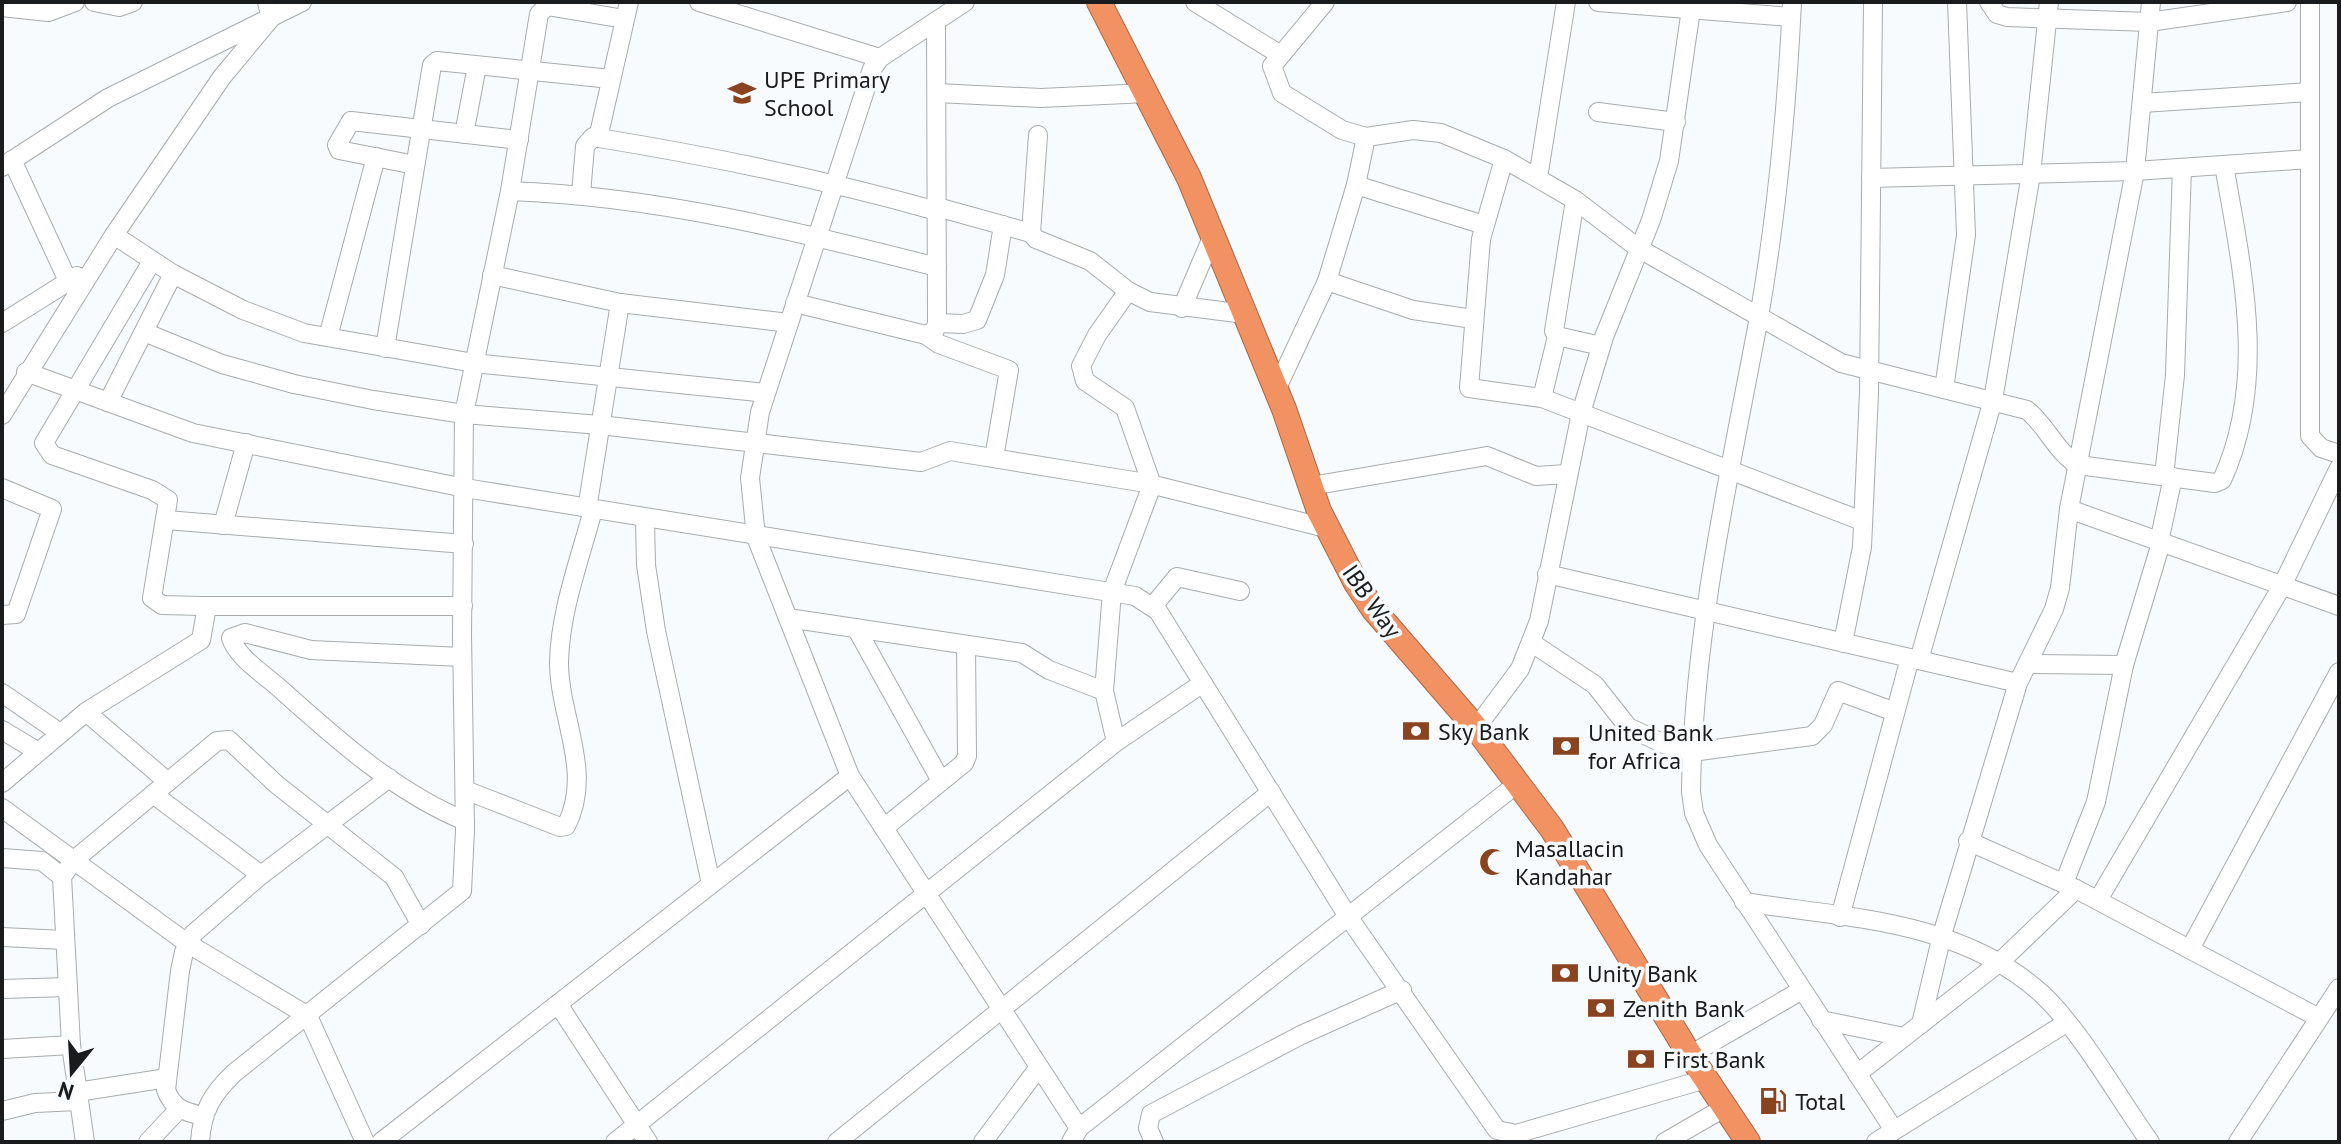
<svg xmlns="http://www.w3.org/2000/svg" width="2341" height="1144" font-family="'PT Sans',sans-serif">
	<style>
		.lines { fill: none; stroke-linecap: round; stroke-linejoin: round }
		.minor-casing { stroke: #a8acad; stroke-width: 20 }
		.highway-casing { stroke: #a66849; stroke-width: 26 }
		.minor { stroke: #fff; stroke-width: 18 }
		.highway { stroke: #f29161; stroke-width: 24 }
		.labels { text-anchor: middle; dominant-baseline: central; stroke-width: 7; stroke-linejoin: round; paint-order: stroke }
		.poi-label { font-size: 24px; fill: #1a1b1c; stroke: #f7fbfd; text-anchor: start }
		.street-label { font-size: 24px; fill: #1a1b1c; stroke: #f7fbfd }
	</style>
	<rect width="100%" height="100%" fill="#f7fbfd"/>
	<g class="lines">
		<g class="minor-casing">
			<g id="minor">
				<path d="M 94,2 L 119,7 L 133,2"/>
				<path d="M 699,2 L 880,58"/>
				<path d="M 965,2 L 880,58 L 872,69 L 760,412 L 750,478 L 756,537 L 850,776 L 1079,1128"/>
				<path d="M 1195,2 L 1279,54"/>
				<path d="M 1325,2 L 1272,66 L 1282,93 L 1342,130 L 1366,137 L 1413,130 L 1441,133 L 1504,159 L 1575,200 L 1638,248 L 1841,363 L 2027,410 C 2047,426 2056,452 2078,465 L 2215,483 L 2222,480 C 2268,380 2242,269 2224,165"/>
				<path d="M 1598,2 L 1791,17"/>
				<path d="M 1792,2 C 1787,107 1777,213 1759,317 C 1730,473 1693,632 1691,792 L 1694,813 L 1708,845 L 1894,1130"/>
				<path d="M 1989,2 L 1997,14 L 2007,17 L 2149,22 L 2287,2"/>
				<path d="M 2310,2 L 2310,436 L 2321,448 L 2339,454"/>
				<path d="M 2,7 L 48,12 L 75,2"/>
				<path d="M 937,93 L 1041,98 L 1147,93"/>
				<path d="M 2142,103 L 2310,92"/>
				<path d="M 1598,112 L 1676,122"/>
				<path d="M 464,134 L 477,66"/>
				<path d="M 598,138 L 629,2"/>
				<path d="M 1504,159 L 1481,239 L 1469,388 L 1542,398 L 1862,521"/>
				<path d="M 12,160 L 68,281"/>
				<path d="M 415,165 L 339,150 L 337,145 L 351,121 L 519,140"/>
				<path d="M 2,167 L 108,98 L 302,2"/>
				<path d="M 1538,178 L 1566,2"/>
				<path d="M 1871,178 L 2135,171 L 2310,159"/>
				<path d="M 1356,185 L 1484,225"/>
				<path d="M 510,191 C 656,196 796,231 937,267"/>
				<path d="M 581,194 L 585,146 L 593,137 C 710,156 823,179 937,211"/>
				<path d="M 937,207 L 1031,233 L 1036,239 L 1090,261 L 1128,291 L 1150,302 L 1245,314"/>
				<path d="M 1031,233 L 1038,135"/>
				<path d="M 114,235 L 173,274 L 243,310 L 304,333 L 474,363 L 766,393"/>
				<path d="M 151,263 L 44,443 L 52,455 L 152,490 L 168,500 L 152,598 L 162,605 L 202,606 L 463,606"/>
				<path d="M 492,275 L 620,303 L 789,323"/>
				<path d="M 1327,281 L 1413,310 L 1473,319"/>
				<path d="M 795,303 L 926,335 L 939,344 L 1009,370 L 994,458"/>
				<path d="M 1182,308 L 1213,235"/>
				<path d="M 2,323 L 77,276"/>
				<path d="M 937,323 L 963,324 L 977,320 L 995,275 L 1003,225"/>
				<path d="M 144,332 L 222,364 L 294,384 L 373,400 L 464,414 L 600,425 L 921,462 L 950,451 L 1146,483 L 1326,528"/>
				<path d="M 926,335 L 935,330 L 937,323 L 936,21"/>
				<path d="M 1557,336 L 1601,346"/>
				<path d="M 328,337 L 376,157"/>
				<path d="M 385,348 L 432,65 L 437,61 L 611,79"/>
				<path d="M 26,372 L 193,433 L 465,488 L 1135,596 L 1158,611 L 1347,915 L 1497,1130 L 1516,1134 L 1706,1079"/>
				<path d="M 1944,389 L 1966,235 L 1957,2"/>
				<path d="M 1276,390 L 1327,281 L 1356,185 L 1366,137"/>
				<path d="M 1542,398 L 1557,336 L 1554,331 L 1575,200"/>
				<path d="M 108,402 L 173,274"/>
				<path d="M 2,415 L 114,235 L 222,77 L 271,18 L 267,2"/>
				<path d="M 2164,476 L 2175,375 L 2182,168"/>
				<path d="M 1311,486 L 1487,456 L 1536,476 L 1567,474"/>
				<path d="M 2,488 L 52,509 L 16,614 L 2,615"/>
				<path d="M 587,509 L 620,303"/>
				<path d="M 2069,509 L 2339,606"/>
				<path d="M 645,519 L 646,565 L 656,631 L 711,884"/>
				<path d="M 166,520 L 464,544"/>
				<path d="M 223,525 L 246,443"/>
				<path d="M 2159,542 L 2173,477"/>
				<path d="M 1547,574 L 2018,683"/>
				<path d="M 1153,606 L 1177,577 L 1240,591"/>
				<path d="M 788,618 L 1022,653 L 1049,670 L 1104,691"/>
				<path d="M 856,628 L 941,781"/>
				<path d="M 1532,643 L 1595,685 L 1628,727 L 1664,744 L 1692,752 L 1812,736 L 1823,725 L 1838,691 L 1895,712"/>
				<path d="M 1843,643 L 1862,547 L 1869,393 L 1873,2"/>
				<path d="M 462,657 L 311,650 L 245,633 L 231,638 C 237,657 262,673 277,686 C 334,737 393,791 465,821"/>
				<path d="M 1919,660 L 1993,400 L 2031,174 L 2049,2"/>
				<path d="M 2028,664 L 2124,665"/>
				<path d="M 2,693 L 60,733"/>
				<path d="M 86,712 L 168,782"/>
				<path d="M 1476,728 L 1520,669 L 1539,621 L 1581,413 L 1604,337 L 1651,220 L 1669,161 L 1692,2"/>
				<path d="M 2,730 L 37,751"/>
				<path d="M 1116,742 L 1104,691 L 1112,592 L 1152,485 L 1125,408 L 1085,381 L 1081,366 L 1097,335 L 1128,291"/>
				<path d="M 2,783 L 86,712 L 201,640 L 207,606"/>
				<path d="M 465,790 L 560,827 L 566,826 C 594,772 559,718 559,662 C 560,611 580,559 593,510"/>
				<path d="M 153,794 L 261,875"/>
				<path d="M 2,808 L 187,943 L 308,1016 L 365,1142"/>
				<path d="M 884,828 L 964,763 L 967,756 L 966,645"/>
				<path d="M 1968,841 L 2076,889 L 2319,1018"/>
				<path d="M 2,858 L 42,861 L 62,877"/>
				<path d="M 2064,883 L 2096,802 L 2124,665 L 2161,543"/>
				<path d="M 2098,900 L 2282,586 L 2339,468"/>
				<path d="M 1744,902 C 1847,918 1961,920 2042,994 C 2081,1031 2118,1097 2150,1142"/>
				<path d="M 1840,917 L 1910,658"/>
				<path d="M 2,937 L 64,940"/>
				<path d="M 2190,949 L 2339,672"/>
				<path d="M 2,989 L 68,987"/>
				<path d="M 558,1004 L 648,1142"/>
				<path d="M 1821,1020 L 1904,1037"/>
				<path d="M 1921,1024 L 1942,935 L 2018,683 L 2054,609 L 2060,588 L 2069,509 L 2135,171 L 2151,2"/>
				<path d="M 2,1049 L 71,1045"/>
				<path d="M 1690,1055 L 1802,990"/>
				<path d="M 1857,1074 L 2000,962 L 2076,889"/>
				<path d="M 77,1092 L 167,1078"/>
				<path d="M 2,1111 L 35,1103 L 78,1101"/>
				<path d="M 203,1116 C 185,1112 173,1109 166,1090 L 180,971 L 184,952 L 193,934 L 261,875 L 389,778"/>
				<path d="M 85,1142 L 71,1045 L 62,877 L 73,861 L 217,741 L 229,740 L 276,784 L 394,877 L 421,925"/>
				<path d="M 148,1142 L 179,1109"/>
				<path d="M 200,1142 C 202,1111 212,1094 234,1073 L 462,891 L 465,830 L 462,635 L 464,414 L 510,191 L 539,14 L 547,6 L 624,19"/>
				<path d="M 381,1142 L 850,776"/>
				<path d="M 615,1142 L 1116,742 L 1203,683"/>
				<path d="M 837,1142 L 1271,792"/>
				<path d="M 983,1142 L 1039,1067"/>
				<path d="M 1071,1142 L 1079,1128 L 1517,784"/>
				<path d="M 1154,1142 L 1148,1128 L 1151,1114 L 1301,1035 L 1402,990"/>
				<path d="M 1665,1142 L 1724,1108"/>
				<path d="M 1876,1142 L 2066,1023"/>
				<path d="M 2238,1142 L 2339,988"/>
			</g>
		</g>
		<g class="highway-casing">
			<path id="highway" d="M 1099,2 L 1189,178 L 1284,409 L 1319,511 L 1356,583 L 1374,610 L 1476,728 L 1552,829 L 1686,1049 L 1748,1142"/>
		</g>
		<use href="#minor" class="minor"/>
		<use href="#highway" class="highway"/>
	</g>
	<defs>
		<g id="school-bare" transform="scale(2.16)"><path d="M0-5L7-2L0 1L-7-2ZM-4 1L0 2.5L4 1V4Q0 6-4 4Z" fill="#89431e" stroke="#f7fbfd" stroke-width="2.5" paint-order="stroke"/></g>
		<g id="bank-bare" transform="scale(2.16)"><path d="M-6-4H6V4H-6ZM0-2.3a2.3 2.3 0 1 0 0 4.6a2.3 2.3 0 1 0 0-4.6Z" fill="#89431e" stroke="#f7fbfd" stroke-width="2.5" paint-order="stroke"/></g>
		<g id="mosque-bare" transform="scale(2.16)"><path d="M3.5-4.9A6 6 0 1 0 3.5 4.9A5 5 0 1 1 3.5-4.9Z" fill="#89431e" stroke="#f7fbfd" stroke-width="2.5" paint-order="stroke"/></g>
		<g id="fuel-bare" transform="scale(2.16)"><path d="M-5.5-6h7V0h2V4h1.3V-2.5L3-4.5l.8-.8L6-3V5H2.5V1h-1V6h-7ZM-4.2-4.7v3.2H.2V-4.7Z" fill="#89431e" stroke="#f7fbfd" stroke-width="2.5" paint-order="stroke"/></g>
	</defs>
	<g fill-rule="evenodd">
		<use href="#school-bare" x="742" y="93"/>
		<use href="#bank-bare" x="1416" y="731"/>
		<use href="#bank-bare" x="1566" y="746"/>
		<use href="#mosque-bare" x="1493" y="862"/>
		<use href="#bank-bare" x="1565" y="973"/>
		<use href="#bank-bare" x="1601" y="1008"/>
		<use href="#bank-bare" x="1641" y="1059"/>
		<use href="#fuel-bare" x="1773" y="1101"/>
	</g>
	<g class="labels">
		<g class="poi-label">
			<text x="764" y="79">UPE Primary<tspan x="764" dy="28">School</tspan></text>
			<text x="1438" y="731">Sky Bank</text>
			<text x="1588" y="732">United Bank<tspan x="1588" dy="28">for Africa</tspan></text>
			<text x="1515" y="848">Masallacin<tspan x="1515" dy="28">Kandahar</tspan></text>
			<text x="1587" y="973">Unity Bank</text>
			<text x="1623" y="1008">Zenith Bank</text>
			<text x="1663" y="1059">First Bank</text>
			<text x="1795" y="1101">Total</text>
		</g>
		<g class="street-label">
			<text transform="translate(1372 601) rotate(55)">IBB Way</text>
		</g>
	</g>
	<rect width="2341" height="1144" fill="none" stroke="#1a1b1c" stroke-width="8"/>
	<g transform="translate(72 1072) rotate(198)" stroke="#f7fbfd" stroke-width="6" paint-order="stroke">
	<path d="M0-6L14 30L0 20L-14 30Z" fill="#1a1b1c"/>
	<text y="-12" font-size="22" font-weight="bold" text-anchor="middle" fill="#1a1b1c">N</text>
	</g>
</svg>
